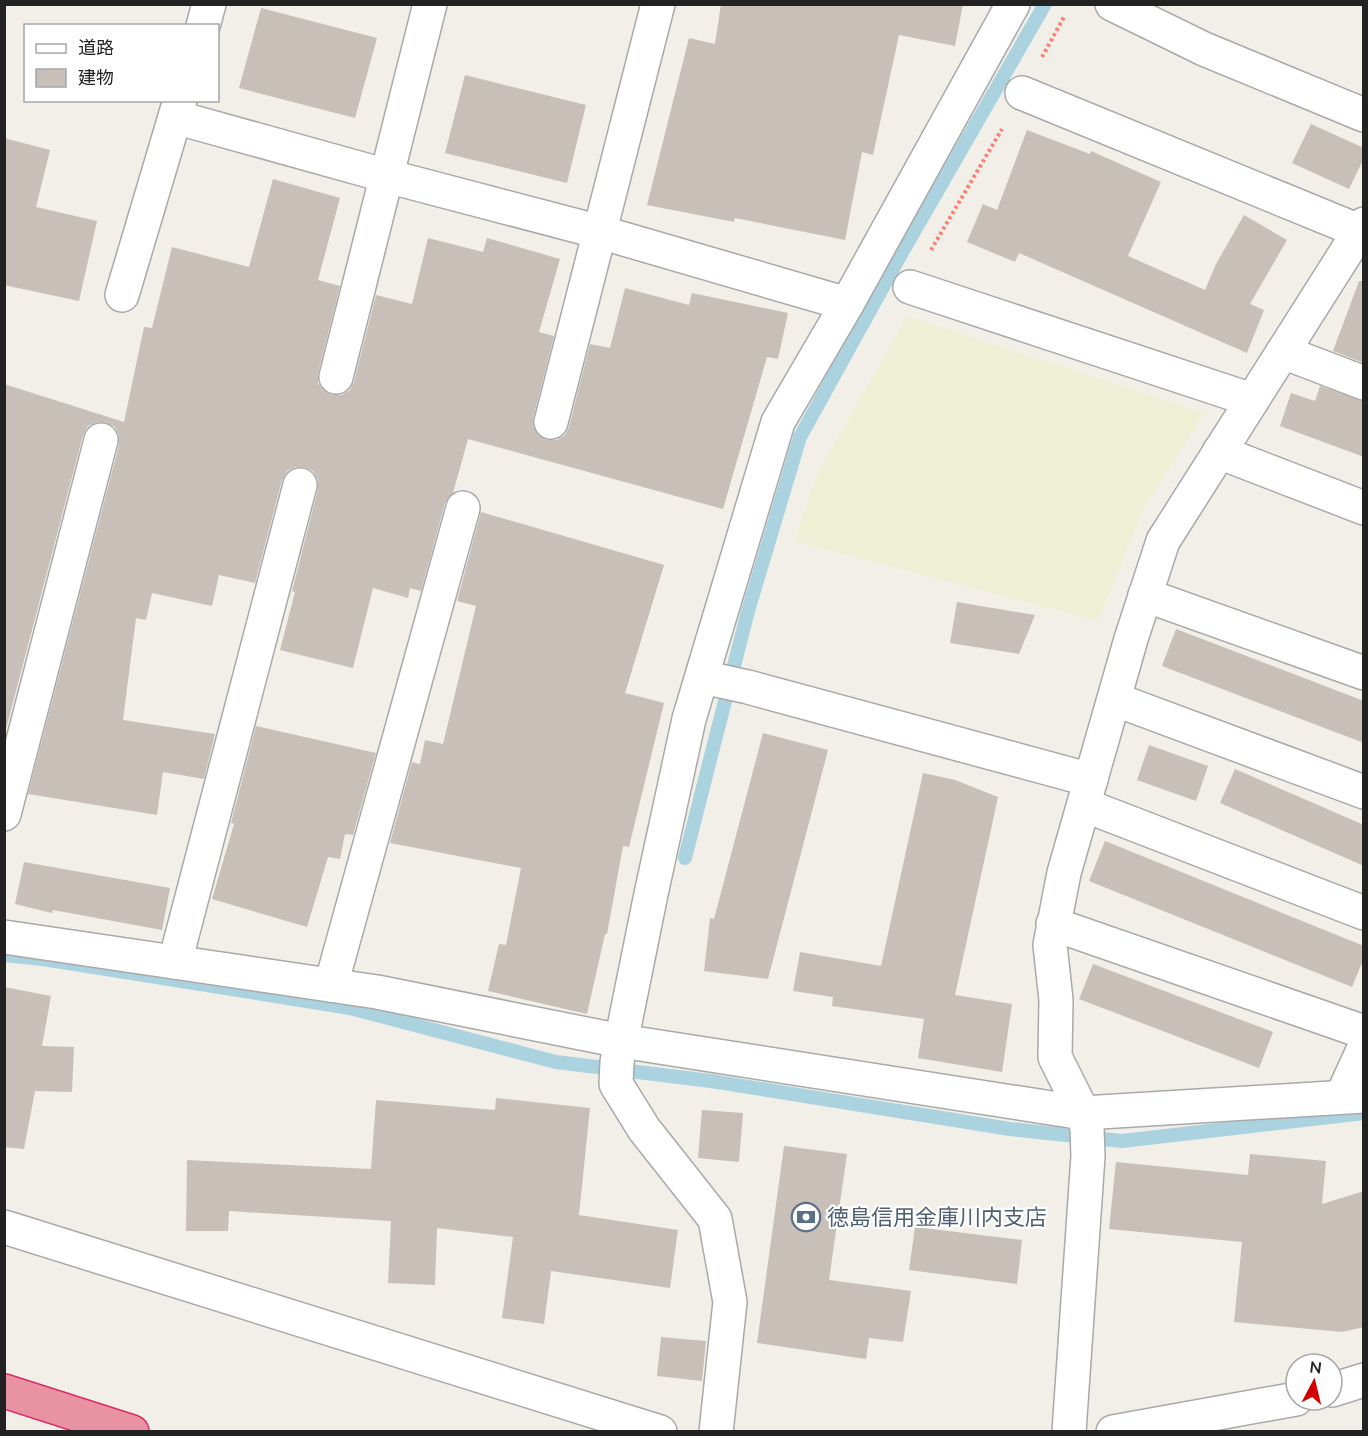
<svg xmlns="http://www.w3.org/2000/svg" width="1368" height="1436" font-family="Mulish,'Noto Sans JP',sans-serif">
	<style>
		.farmland { fill: #eef0d5 }
		.lines { fill: none; stroke-linecap: round; stroke-linejoin: round }
		.stream { stroke: #aad3df; stroke-width: 14 }
		.building { fill: #c7bfb8 }
		.minor-casing { stroke: #a9a9a9; stroke-width: 36 }
		.highway-casing { stroke: #dc2a67; stroke-width: 36 }
		.path { stroke: #fa8072; stroke-width: 4; stroke-dasharray: 3 3; stroke-linecap: butt }
		.minor { stroke: #fff; stroke-width: 33 }
		.highway { stroke: #e892a2; stroke-width: 33 }
		.labels { text-anchor: middle; dominant-baseline: central; stroke-width: 4.5; stroke-linejoin: round; paint-order: stroke }
		.service-label { font-size: 22px; fill: #4e5e75; stroke: #fff; text-anchor: start }
	</style>
	<rect width="100%" height="100%" fill="#f2efe9"/>
	<path class="farmland" d="M 907,316 L 1205,413 L 1144,508 L 1098,621 L 794,541 L 817,474 Z"/>
	<g class="lines">
		<g class="stream">
			<path d="M 685,858 L 748,611 L 800,437 L 900,256 L 1045,4"/>
			<path d="M 4,955 L 43,959 L 350,1008 L 556,1062 L 711,1081 L 1010,1129 L 1122,1141 L 1364,1113"/>
		</g>
	</g>
	<g class="building">
		<path d="M 721,4 L 963,4 L 955,46 L 899,35 L 873,155 L 862,152 L 845,240 L 735,218 L 734,222 L 647,205 L 689,38 L 715,44 Z"/>
		<path d="M 261,8 L 377,38 L 355,118 L 239,88 Z"/>
		<path d="M 465,75 L 586,105 L 567,183 L 445,153 Z"/>
		<path d="M 1311,124 L 1364,148 L 1364,158 L 1349,189 L 1292,163 Z"/>
		<path d="M 1027,130 L 1090,154 L 1091,151 L 1161,182 L 1128,256 L 1205,290 L 1216,264 L 1244,215 L 1287,240 L 1250,304 L 1264,310 L 1247,353 L 1019,253 L 1015,262 L 967,242 L 983,204 L 997,210 Z"/>
		<path d="M 4,138 L 50,150 L 36,207 L 97,221 L 79,301 L 4,285 Z"/>
		<path d="M 273,179 L 340,198 L 318,280 L 340,286 L 318,373 L 318,383 L 323,390 L 331,395 L 342,395 L 350,390 L 354,382 L 376,295 L 412,304 L 428,238 L 483,252 L 487,238 L 560,259 L 539,332 L 554,336 L 533,418 L 533,426 L 538,435 L 547,440 L 557,440 L 565,435 L 569,427 L 590,344 L 610,348 L 625,288 L 689,305 L 692,293 L 788,313 L 778,359 L 767,357 L 723,509 L 468,439 L 453,493 L 445,503 L 421,591 L 410,588 L 408,598 L 373,588 L 353,668 L 280,650 L 295,592 L 292,591 L 318,489 L 318,480 L 313,471 L 304,467 L 295,467 L 287,471 L 282,480 L 255,583 L 219,575 L 212,606 L 152,593 L 146,620 L 136,618 L 123,720 L 215,734 L 204,779 L 163,772 L 157,815 L 28,794 L 119,445 L 119,436 L 115,427 L 105,422 L 97,422 L 88,426 L 83,435 L 4,737 L 4,384 L 124,422 L 144,327 L 152,328 L 172,247 L 249,267 Z"/>
		<path d="M 1359,281 L 1364,281 L 1364,363 L 1333,351 Z"/>
		<path d="M 1320,386 L 1364,401 L 1364,457 L 1280,426 L 1291,393 L 1315,401 Z"/>
		<path d="M 481,512 L 664,565 L 625,693 L 664,703 L 629,847 L 623,846 L 607,934 L 605,934 L 587,1014 L 488,991 L 499,944 L 506,945 L 521,868 L 390,843 L 412,762 L 420,764 L 425,740 L 443,744 L 476,606 L 457,601 Z"/>
		<path d="M 957,602 L 1035,615 L 1019,654 L 950,643 Z"/>
		<path d="M 1176,629 L 1364,701 L 1364,743 L 1162,666 Z"/>
		<path d="M 256,726 L 376,753 L 353,835 L 345,834 L 340,859 L 328,857 L 307,927 L 212,899 L 234,824 L 231,823 Z"/>
		<path d="M 763,733 L 828,750 L 768,979 L 704,971 L 710,918 L 714,919 Z"/>
		<path d="M 1149,745 L 1208,766 L 1196,801 L 1137,780 Z"/>
		<path d="M 1235,769 L 1364,825 L 1364,866 L 1220,803 Z"/>
		<path d="M 923,773 L 955,780 L 998,797 L 955,995 L 1012,1004 L 1002,1072 L 918,1058 L 924,1019 L 832,1006 L 833,997 L 793,991 L 800,952 L 881,966 Z"/>
		<path d="M 1105,841 L 1364,946 L 1364,958 L 1352,987 L 1089,881 Z"/>
		<path d="M 24,862 L 170,888 L 162,930 L 53,910 L 52,913 L 15,904 Z"/>
		<path d="M 1093,964 L 1273,1032 L 1259,1068 L 1079,999 Z"/>
		<path d="M 4,987 L 51,996 L 42,1046 L 74,1047 L 72,1092 L 35,1091 L 24,1149 L 4,1147 Z"/>
		<path d="M 496,1098 L 590,1108 L 579,1215 L 678,1230 L 670,1288 L 551,1271 L 544,1324 L 502,1318 L 513,1237 L 437,1228 L 435,1285 L 388,1283 L 391,1221 L 229,1211 L 228,1231 L 186,1231 L 187,1160 L 371,1169 L 376,1100 L 495,1110 Z"/>
		<path d="M 702,1110 L 743,1113 L 739,1162 L 698,1158 Z"/>
		<path d="M 784,1146 L 847,1154 L 829,1280 L 911,1291 L 903,1342 L 869,1338 L 866,1359 L 757,1343 Z"/>
		<path d="M 1250,1154 L 1326,1161 L 1322,1204 L 1364,1191 L 1364,1327 L 1342,1332 L 1234,1322 L 1242,1242 L 1109,1229 L 1116,1162 L 1248,1175 Z"/>
		<path d="M 915,1227 L 1022,1240 L 1017,1284 L 909,1270 Z"/>
		<path d="M 661,1337 L 706,1341 L 702,1381 L 657,1376 Z"/>
	</g>
	<g class="lines">
		<g class="minor-casing">
			<g id="minor">
				<path d="M 1112,4 L 1204,49 L 1364,115"/>
				<path d="M 203,26 L 209,4"/>
				<path d="M 1022,93 L 1359,231"/>
				<path d="M 175,117 L 387,176 L 600,232 L 847,304"/>
				<path d="M 910,287 L 1252,400"/>
				<path d="M 122,295 L 180,100"/>
				<path d="M 1283,352 L 1364,383"/>
				<path d="M 336,377 L 430,4"/>
				<path d="M 551,422 L 658,4"/>
				<path d="M 1219,452 L 1364,508"/>
				<path d="M 1145,595 L 1364,673"/>
				<path d="M 702,677 L 748,687 L 1091,780"/>
				<path d="M 1114,699 L 1364,792"/>
				<path d="M 1084,805 L 1364,913"/>
				<path d="M 4,814 L 101,440"/>
				<path d="M 1053,924 L 1364,1032"/>
				<path d="M 4,937 L 377,992 L 621,1041 L 1083,1113 L 1364,1096"/>
				<path d="M 175,962 L 300,485"/>
				<path d="M 331,985 L 463,508"/>
				<path d="M 1342,1096 L 1364,1048"/>
				<path d="M 4,1227 L 660,1432"/>
				<path d="M 1332,1390 L 1364,1380"/>
				<path d="M 716,1432 L 730,1302 L 715,1219 L 644,1129 L 616,1084 L 617,1062 L 651,894 L 689,719 L 778,422 L 847,304 L 1013,4"/>
				<path d="M 1069,1432 L 1088,1156 L 1087,1128 L 1083,1113 L 1055,1057 L 1056,1000 L 1050,945 L 1064,873 L 1131,639 L 1163,541 L 1364,224"/>
				<path d="M 1113,1432 L 1296,1399"/>
			</g>
		</g>
		<g class="highway-casing">
			<path id="highway" d="M 4,1391 L 132,1432"/>
		</g>
		<g class="path">
			<path d="M 1042,57 L 1064,17"/>
			<path d="M 931,250 L 1002,129"/>
		</g>
		<use href="#minor" class="minor"/>
		<use href="#highway" class="highway"/>
	</g>
	<defs>
		<g id="bank-ring" transform="scale(1.5)"><circle r="9.5" fill="#fff" stroke="#5c6f8a" stroke-width="1.5"/><path d="M-6-4H6V4H-6ZM0-2.3a2.3 2.3 0 1 0 0 4.6a2.3 2.3 0 1 0 0-4.6Z" fill="#5c6f8a"/></g>
	</defs>
	<g fill-rule="evenodd">
		<use href="#bank-ring" x="806" y="1217"/>
	</g>
	<g class="labels">
		<g class="service-label">
			<text x="827" y="1217">徳島信用金庫川内支店</text>
		</g>
	</g>
	<rect width="1368" height="1436" fill="none" stroke="#222222" stroke-width="12"/>
	<rect x="24" y="24" width="195" height="78" fill="#ffffff" stroke="#a7a7a7" stroke-width="1.5"/>
	<rect x="36" y="44" width="30" height="9" fill="#ffffff" stroke="#a7a7a7" stroke-width="1.5"/>
	<text x="78" y="54" font-size="18" fill="#222222">道路</text>
	<rect x="36" y="69" width="30" height="18" fill="#c7bfb8" stroke="#a7a7a7" stroke-width="1.5"/>
	<text x="78" y="84" font-size="18" fill="#222222">建物</text>
	<g transform="translate(1314 1382) rotate(7)"><circle r="28" fill="#ffffff" stroke="#a7a7a7" stroke-width="1.5"/>
	<path d="M0-4.5L10 22L0 15L-10 22Z" fill="#d40000"/>
	<text y="-9" font-size="16" font-weight="bold" text-anchor="middle" fill="#222222">N</text>
	</g>
</svg>
